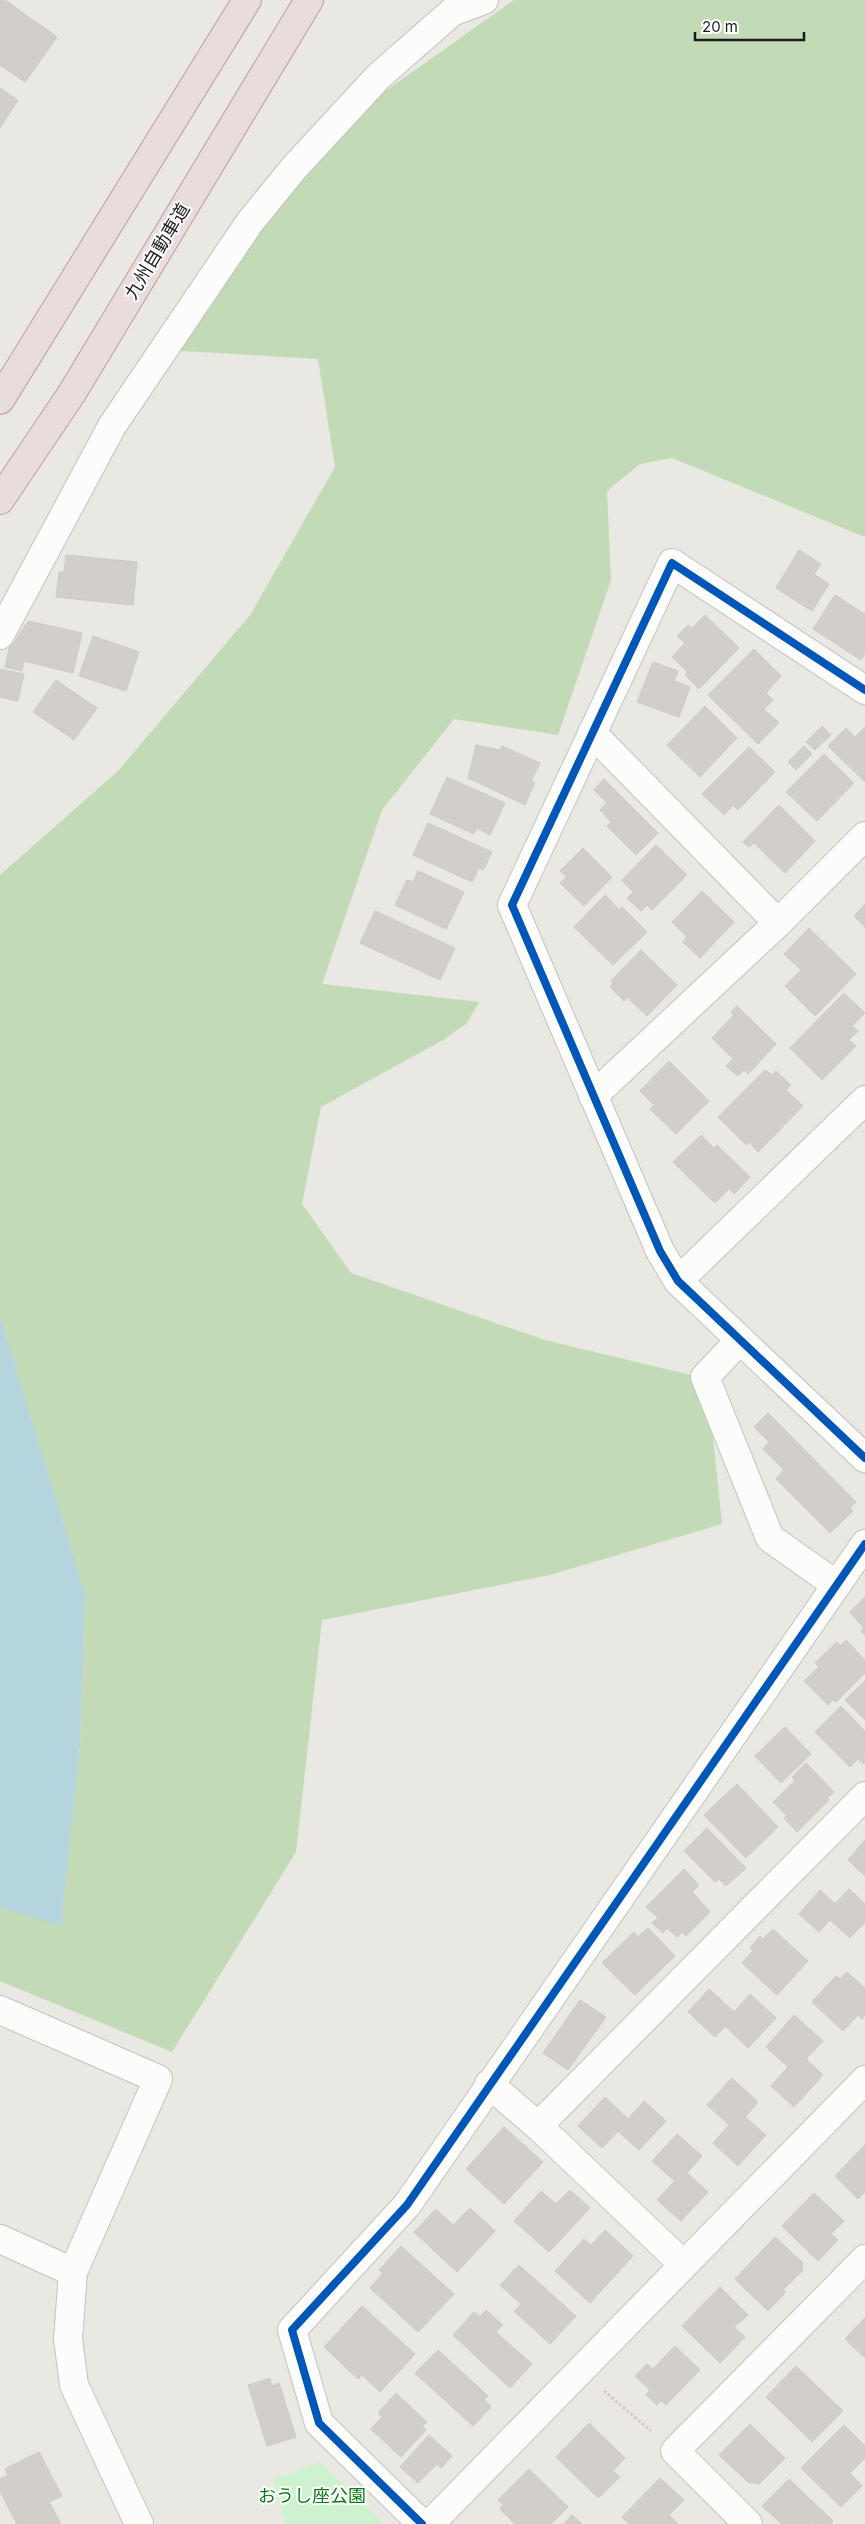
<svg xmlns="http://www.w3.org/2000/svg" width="865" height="2524" font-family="Inter,'Noto Sans JP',sans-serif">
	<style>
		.forest { fill: #c2dab6 }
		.park { fill: #cef2cf }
		.water { fill: #b4d5de }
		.building { fill: #d2cfcb; stroke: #cdc9c4 }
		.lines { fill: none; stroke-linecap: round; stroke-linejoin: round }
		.minor-casing { stroke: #c2c2bf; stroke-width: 30 }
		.motorway-casing { stroke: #c09aa3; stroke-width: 30 }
		.path { stroke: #d6c7c3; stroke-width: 3; stroke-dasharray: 2.5 2.5; stroke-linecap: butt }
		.minor { stroke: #fcfcfb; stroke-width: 28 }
		.motorway { stroke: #e9dcdd; stroke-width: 28 }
		.cycleway-casing { stroke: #fff; stroke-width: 11 }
		.cycleway { stroke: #0057b8; stroke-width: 8 }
		.labels { text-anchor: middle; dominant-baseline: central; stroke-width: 4; stroke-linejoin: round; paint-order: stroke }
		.street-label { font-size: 18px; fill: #1b1b1b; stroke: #fff }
		.park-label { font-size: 18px; fill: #077a14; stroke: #fff }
	</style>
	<rect width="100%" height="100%" fill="#eae8e2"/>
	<path class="forest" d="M 514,0 L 865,0 L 865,537 L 672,458 L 640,464 L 607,491 L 611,580 L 558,735 L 454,719 L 382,810 L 322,984 L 479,1002 L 467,1023 L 443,1040 L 321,1107 L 302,1204 L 351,1273 L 545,1340 L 707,1379 L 722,1524 L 550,1575 L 322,1620 L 296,1852 L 172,2052 L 0,1981 L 0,1907 L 61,1925 L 80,1746 L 85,1595 L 0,1316 L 0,875 L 118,771 L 250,615 L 335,467 L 318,359 L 166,350 L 247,238 L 384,92 Z"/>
	<path class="park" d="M 320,2462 L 384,2524 L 285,2524 L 273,2479 Z"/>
	<path class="water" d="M 0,1316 L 85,1594 L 80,1746 L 61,1926 L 0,1907 Z"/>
	<g class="building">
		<path d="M 0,0 L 5,0 L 57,37 L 25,82 L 0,65 Z"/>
		<path d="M 0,88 L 18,100 L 0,128 Z"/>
		<path d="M 799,550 L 821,564 L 814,574 L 829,584 L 812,611 L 776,588 Z"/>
		<path d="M 66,555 L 137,562 L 133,605 L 56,597 L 59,572 L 64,572 Z"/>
		<path d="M 835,595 L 865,614 L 865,653 L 861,660 L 813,629 Z"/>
		<path d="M 705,615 L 739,648 L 699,689 L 685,675 L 688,672 L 672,657 L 685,643 L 677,636 L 688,625 L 692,628 Z"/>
		<path d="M 28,621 L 82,633 L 73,673 L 24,661 L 22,671 L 5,667 L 10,643 L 14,643 Z"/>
		<path d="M 93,636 L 139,652 L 126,691 L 79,676 Z"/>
		<path d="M 754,649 L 781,676 L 766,693 L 773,700 L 764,709 L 779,723 L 758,744 L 708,695 Z"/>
		<path d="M 653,662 L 678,671 L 674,681 L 690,687 L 679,717 L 637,702 Z"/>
		<path d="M 0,669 L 24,674 L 18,701 L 0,697 Z"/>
		<path d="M 56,680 L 97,708 L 74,740 L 33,712 Z"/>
		<path d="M 705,706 L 737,738 L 700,777 L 667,745 Z"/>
		<path d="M 822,726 L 831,735 L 815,750 L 806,742 Z"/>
		<path d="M 865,727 L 865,782 L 828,746 L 846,728 L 855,737 Z"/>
		<path d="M 476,745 L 500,750 L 502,746 L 540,763 L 531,781 L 535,782 L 525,805 L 468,778 Z"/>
		<path d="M 804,746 L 812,754 L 796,770 L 788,762 Z"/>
		<path d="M 749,747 L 775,772 L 738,810 L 733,805 L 724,815 L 702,794 Z"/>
		<path d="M 824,754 L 854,783 L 817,821 L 786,792 Z"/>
		<path d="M 447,777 L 505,803 L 490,835 L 477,828 L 474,834 L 430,814 Z"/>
		<path d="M 604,779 L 658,833 L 636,855 L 607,826 L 611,822 L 600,810 L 607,803 L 594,790 Z"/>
		<path d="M 779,805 L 815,841 L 785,873 L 754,843 L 749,847 L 743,842 Z"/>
		<path d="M 428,823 L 492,852 L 483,870 L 479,868 L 472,882 L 413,855 Z"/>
		<path d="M 656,845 L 687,875 L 652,910 L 647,905 L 641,911 L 627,898 L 633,892 L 622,880 Z"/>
		<path d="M 583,848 L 612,877 L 584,906 L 560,883 L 567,877 L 560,871 Z"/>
		<path d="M 418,871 L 464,892 L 446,929 L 395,905 L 407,880 L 413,882 Z"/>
		<path d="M 702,891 L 734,922 L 700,958 L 683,942 L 687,937 L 672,922 Z"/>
		<path d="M 605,895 L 619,910 L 622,907 L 647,932 L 613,965 L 574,927 Z"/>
		<path d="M 865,904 L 865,927 L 854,916 Z"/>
		<path d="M 375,911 L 455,948 L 440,980 L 360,943 Z"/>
		<path d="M 809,928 L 856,974 L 815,1016 L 785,986 L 801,970 L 784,954 Z"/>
		<path d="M 641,950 L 677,985 L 647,1016 L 627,997 L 624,1001 L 610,987 L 613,983 L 611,981 Z"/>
		<path d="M 844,993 L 865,1013 L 852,1026 L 858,1031 L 849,1040 L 856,1046 L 822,1080 L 790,1048 Z"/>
		<path d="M 737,1006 L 776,1044 L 748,1074 L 744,1070 L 738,1076 L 726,1066 L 733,1059 L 712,1038 L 734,1015 L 731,1012 Z"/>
		<path d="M 669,1061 L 709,1101 L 676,1134 L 650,1109 L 654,1105 L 640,1091 Z"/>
		<path d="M 765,1070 L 772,1075 L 776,1071 L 791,1085 L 786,1090 L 803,1106 L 758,1152 L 749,1142 L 746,1145 L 718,1117 Z"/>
		<path d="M 701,1135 L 714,1148 L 717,1145 L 750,1177 L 734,1194 L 729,1189 L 715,1203 L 673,1162 Z"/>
		<path d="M 768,1413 L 856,1502 L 850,1508 L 853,1511 L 830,1533 L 776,1479 L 784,1470 L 763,1449 L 769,1442 L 754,1427 Z"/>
		<path d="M 865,1597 L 865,1635 L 861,1631 L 864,1628 L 850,1612 Z"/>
		<path d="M 846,1640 L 865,1660 L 865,1673 L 836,1702 L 833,1700 L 828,1705 L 804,1681 L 819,1667 L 815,1663 L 837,1642 L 840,1646 Z"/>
		<path d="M 865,1681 L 865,1720 L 845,1700 Z"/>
		<path d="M 841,1706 L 865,1731 L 864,1764 L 858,1759 L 850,1767 L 815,1732 Z"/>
		<path d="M 785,1727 L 811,1754 L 781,1783 L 755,1756 Z"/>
		<path d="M 806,1763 L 834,1792 L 827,1798 L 829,1800 L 797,1832 L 784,1818 L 787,1816 L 773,1802 L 795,1781 L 792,1777 Z"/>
		<path d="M 737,1784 L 778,1827 L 746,1858 L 704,1815 Z"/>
		<path d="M 707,1828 L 746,1868 L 726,1886 L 719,1879 L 715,1882 L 684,1851 Z"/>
		<path d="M 865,1840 L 865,1876 L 848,1860 Z"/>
		<path d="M 684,1869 L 699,1885 L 692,1892 L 710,1912 L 686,1936 L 682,1932 L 677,1937 L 667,1928 L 663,1933 L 652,1923 L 658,1918 L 646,1907 Z"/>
		<path d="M 849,1889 L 865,1904 L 865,1922 L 850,1938 L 830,1920 L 819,1932 L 799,1914 L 820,1890 L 835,1904 Z"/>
		<path d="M 648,1928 L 675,1956 L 635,1995 L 602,1963 L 634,1932 L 638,1937 Z"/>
		<path d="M 773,1929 L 808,1961 L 777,1995 L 742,1963 L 753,1951 L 750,1948 L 760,1936 L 763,1939 Z"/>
		<path d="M 847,1972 L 865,1988 L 865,2015 L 862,2019 L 858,2015 L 843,2031 L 812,2002 L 836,1976 L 840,1979 Z"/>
		<path d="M 709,1989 L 734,2012 L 750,1994 L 776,2018 L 748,2048 L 725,2026 L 715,2037 L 688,2012 Z"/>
		<path d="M 580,2000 L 606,2017 L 568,2070 L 543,2053 Z"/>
		<path d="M 794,2015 L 823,2041 L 806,2059 L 823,2075 L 794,2107 L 771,2086 L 788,2067 L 766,2047 Z"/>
		<path d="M 732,2078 L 758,2102 L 745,2117 L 766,2135 L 738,2166 L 713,2143 L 729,2125 L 707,2105 Z"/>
		<path d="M 605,2097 L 628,2119 L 644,2101 L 666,2121 L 639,2150 L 618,2131 L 602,2148 L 578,2126 Z"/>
		<path d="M 504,2127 L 543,2162 L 504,2204 L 466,2169 Z"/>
		<path d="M 677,2134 L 702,2156 L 687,2173 L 708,2192 L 681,2221 L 657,2200 L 675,2181 L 652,2161 Z"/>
		<path d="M 865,2145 L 865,2192 L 858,2199 L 835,2176 Z"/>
		<path d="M 570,2190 L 590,2208 L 549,2252 L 514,2221 L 541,2191 L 556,2204 Z"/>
		<path d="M 814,2193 L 844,2221 L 831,2234 L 838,2240 L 818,2261 L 782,2226 Z"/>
		<path d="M 470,2208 L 495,2231 L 457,2272 L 414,2232 L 436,2209 L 453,2225 Z"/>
		<path d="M 605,2230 L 633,2256 L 590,2303 L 555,2271 L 584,2239 L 591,2245 Z"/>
		<path d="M 775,2237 L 803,2263 L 802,2271 L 783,2290 L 786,2292 L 768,2311 L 735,2279 Z"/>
		<path d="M 401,2246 L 454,2294 L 418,2332 L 370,2288 L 383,2273 L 379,2270 Z"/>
		<path d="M 519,2265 L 576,2316 L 550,2344 L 514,2311 L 521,2304 L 500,2285 Z"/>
		<path d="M 720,2287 L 748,2315 L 734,2327 L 745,2337 L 720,2363 L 682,2326 Z"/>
		<path d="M 362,2306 L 415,2354 L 380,2392 L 362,2375 L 358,2379 L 324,2347 Z"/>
		<path d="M 486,2310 L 503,2325 L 496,2332 L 532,2364 L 510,2388 L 453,2335 L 474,2312 L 480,2317 Z"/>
		<path d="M 865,2318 L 865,2358 L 845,2339 Z"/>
		<path d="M 675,2346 L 700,2370 L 666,2405 L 661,2401 L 657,2405 L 646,2395 L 650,2390 L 635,2376 L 647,2364 L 653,2369 Z"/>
		<path d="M 438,2350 L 488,2396 L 484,2399 L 491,2407 L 473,2426 L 415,2373 Z"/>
		<path d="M 796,2366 L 843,2411 L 812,2442 L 766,2397 Z"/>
		<path d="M 270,2378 L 272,2386 L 279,2383 L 296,2437 L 267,2446 L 248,2385 Z"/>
		<path d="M 396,2393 L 427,2422 L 422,2427 L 426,2430 L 401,2457 L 371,2429 L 382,2417 L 378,2413 Z"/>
		<path d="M 589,2423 L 625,2458 L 613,2471 L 620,2477 L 598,2498 L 556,2457 Z"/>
		<path d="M 750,2424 L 785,2458 L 759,2484 L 748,2482 L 719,2455 Z"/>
		<path d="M 844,2425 L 865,2446 L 865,2458 L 850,2473 L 862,2486 L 841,2507 L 801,2468 Z"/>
		<path d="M 429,2435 L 452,2456 L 441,2468 L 437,2464 L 418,2483 L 400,2467 Z"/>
		<path d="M 39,2452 L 62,2496 L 49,2502 L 61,2524 L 17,2524 L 0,2491 L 0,2479 L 8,2475 L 5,2469 Z"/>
		<path d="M 529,2469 L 568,2507 L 551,2524 L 515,2524 L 500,2509 L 503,2505 L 498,2500 Z"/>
		<path d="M 660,2478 L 684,2500 L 669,2515 L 678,2524 L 629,2524 L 622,2517 Z"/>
		<path d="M 789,2479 L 833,2521 L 830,2524 L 814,2524 L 812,2522 L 810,2524 L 782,2524 L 762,2506 Z"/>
		<path d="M 572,2515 L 582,2524 L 564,2524 Z"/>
	</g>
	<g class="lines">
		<g class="minor-casing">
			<g id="minor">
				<path d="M 0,635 L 112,426 L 250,222 L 294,168 L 378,77 L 452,12 L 484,0"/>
				<path d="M 865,690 L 672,563 L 512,905 L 660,1251 L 678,1281 L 865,1458"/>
				<path d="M 592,733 L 778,923"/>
				<path d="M 593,1096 L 778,923 L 865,836"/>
				<path d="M 678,1281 L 865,1100"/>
				<path d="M 740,1340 L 705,1377 L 770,1538 L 835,1584"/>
				<path d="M 0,2010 L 158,2079 L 73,2272 L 68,2339 L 74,2385 L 139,2524"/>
				<path d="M 489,2084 L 538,2126 L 683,2264"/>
				<path d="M 538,2126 L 865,1796"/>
				<path d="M 0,2239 L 73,2272"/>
				<path d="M 422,2524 L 319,2423 L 292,2330 L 407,2205 L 865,1544"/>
				<path d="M 430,2524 L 865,2080"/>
				<path d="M 748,2524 L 675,2451 L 865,2259"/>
			</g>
		</g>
		<g class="motorway-casing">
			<g id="motorway">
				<path d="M 0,400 L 247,0"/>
				<path d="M 0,500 L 72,393 L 309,0"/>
			</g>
		</g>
		<path class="path" d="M 604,2391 L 651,2431"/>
		<use href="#minor" class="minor"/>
		<use href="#motorway" class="motorway"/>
		<g class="cycleway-casing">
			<g id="cycleway">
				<path d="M 865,690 L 672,563 L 512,905 L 660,1251 L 678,1281 L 865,1458"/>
				<path d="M 422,2524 L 319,2423 L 292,2330 L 407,2205 L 865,1544"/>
			</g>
		</g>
		<use href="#cycleway" class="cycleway"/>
	</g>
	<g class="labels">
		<g class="street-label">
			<text transform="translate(157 251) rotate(-59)">九州自動車道</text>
		</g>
		<g class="park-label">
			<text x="312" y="2495">おうし座公園</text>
		</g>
	</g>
	<path d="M695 32v8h109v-8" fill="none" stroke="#1b1b1b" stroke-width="2.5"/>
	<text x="702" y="32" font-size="15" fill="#1b1b1b" stroke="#ffffff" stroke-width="4" paint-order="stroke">20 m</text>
</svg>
